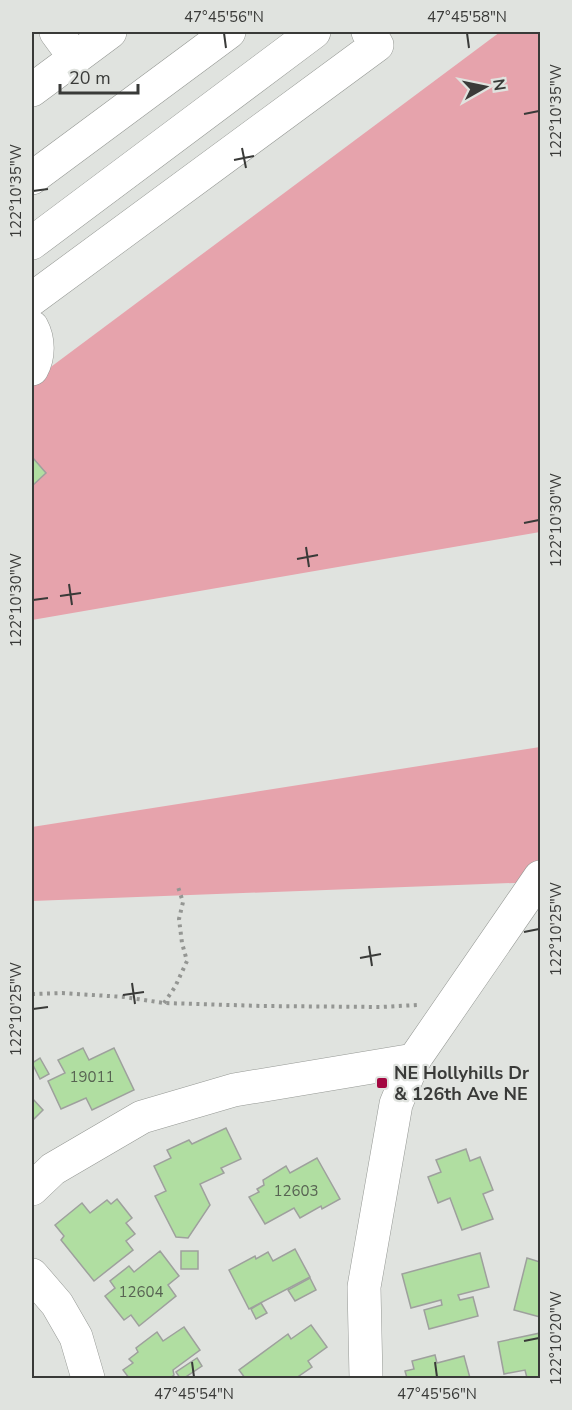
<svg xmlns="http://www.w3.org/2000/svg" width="572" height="1410" font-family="'Nunito Sans',sans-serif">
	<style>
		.green { fill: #e6a3ac }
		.building { fill: #b0dea1; stroke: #9ea09d; stroke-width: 1.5 }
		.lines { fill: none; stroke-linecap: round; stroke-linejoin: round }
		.minor-casing { stroke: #959894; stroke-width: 34 }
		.major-casing { stroke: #959894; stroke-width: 34 }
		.path { stroke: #949693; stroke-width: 4; stroke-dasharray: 3 4.5; stroke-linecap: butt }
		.minor { stroke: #fff; stroke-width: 33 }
		.major { stroke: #fff; stroke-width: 33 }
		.ticks { fill: none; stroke: #393a38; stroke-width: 2 }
		.poi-dot { fill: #a30740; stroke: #e0e3df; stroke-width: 2 }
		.labels { text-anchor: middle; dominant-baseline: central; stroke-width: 4.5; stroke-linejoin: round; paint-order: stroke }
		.number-label { font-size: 15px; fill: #576352 }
		.poi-label { font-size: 18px; font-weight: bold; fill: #393a38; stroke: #e0e3df; text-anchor: start }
		.neatline { fill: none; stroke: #393a38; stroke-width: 2 }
		.ticks-label { font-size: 15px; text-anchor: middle; fill: #393a38 }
	</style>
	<rect width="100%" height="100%" fill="#e0e3df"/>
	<g class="green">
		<path d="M 500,32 L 540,32 L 540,532 L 32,620 L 32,381 Z"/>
		<path d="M 540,747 L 540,882 L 32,901 L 32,827 Z"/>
	</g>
	<g class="building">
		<path d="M 33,458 L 46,473 L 32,486 L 32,459 Z"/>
		<path d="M 83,1048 L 89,1060 L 114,1048 L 134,1090 L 92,1110 L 86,1098 L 61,1109 L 48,1081 L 65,1073 L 58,1060 Z"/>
		<path d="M 40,1058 L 49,1074 L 40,1079 L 32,1063 Z"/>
		<path d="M 32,1098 L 43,1110 L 32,1121 Z"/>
		<path d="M 226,1128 L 241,1159 L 221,1168 L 224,1173 L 200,1184 L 210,1205 L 188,1238 L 176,1237 L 155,1196 L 166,1191 L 154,1166 L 171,1158 L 167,1150 L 189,1140 L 192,1144 Z"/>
		<path d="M 466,1149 L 470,1161 L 480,1157 L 493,1190 L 483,1194 L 493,1219 L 462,1230 L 450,1198 L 438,1203 L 428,1177 L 441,1172 L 436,1160 Z"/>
		<path d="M 317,1158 L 340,1199 L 322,1209 L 321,1206 L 300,1218 L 294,1208 L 265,1224 L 249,1197 L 259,1192 L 257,1189 L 264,1185 L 263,1180 L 286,1166 L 290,1173 Z"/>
		<path d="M 117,1199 L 132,1218 L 126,1223 L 135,1234 L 126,1241 L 133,1250 L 94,1281 L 61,1240 L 64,1236 L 55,1225 L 82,1203 L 90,1213 L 107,1200 L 111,1204 Z"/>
		<path d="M 295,1249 L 310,1277 L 249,1309 L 229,1270 L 255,1256 L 256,1259 L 268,1252 L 273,1261 Z"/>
		<path d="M 160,1251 L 179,1276 L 168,1285 L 176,1296 L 139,1326 L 131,1315 L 124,1320 L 105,1296 L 115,1288 L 110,1281 L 129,1266 L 134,1272 Z"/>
		<rect x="181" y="1251" width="17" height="18"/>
		<path d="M 480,1253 L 489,1287 L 458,1295 L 460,1300 L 473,1297 L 478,1316 L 429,1329 L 424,1310 L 442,1305 L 441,1300 L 411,1308 L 402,1274 Z"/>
		<path d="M 527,1258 L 540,1262 L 540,1317 L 514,1310 Z"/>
		<path d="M 310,1278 L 316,1290 L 295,1301 L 288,1290 Z"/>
		<path d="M 261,1303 L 267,1313 L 256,1319 L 251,1309 Z"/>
		<path d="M 311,1325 L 327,1347 L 308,1361 L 312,1367 L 296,1378 L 245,1378 L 239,1370 L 288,1334 L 291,1339 Z"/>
		<path d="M 184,1327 L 200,1350 L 173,1370 L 174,1375 L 170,1378 L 129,1378 L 123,1370 L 133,1363 L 129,1359 L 138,1352 L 136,1348 L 157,1332 L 163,1341 Z"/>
		<path d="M 540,1333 L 540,1378 L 527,1378 L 525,1370 L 504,1374 L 498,1342 Z"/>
		<path d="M 435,1355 L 437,1363 L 464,1356 L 470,1378 L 407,1378 L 405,1371 L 414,1369 L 412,1361 Z"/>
		<path d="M 197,1358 L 202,1366 L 184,1378 L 180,1378 L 176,1372 Z"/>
	</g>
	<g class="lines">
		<g class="minor-casing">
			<g id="minor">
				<path d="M 56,32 L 75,58"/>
				<path d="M 32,90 L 110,32"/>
				<path d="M 32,178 L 229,32"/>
				<path d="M 32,243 L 314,32"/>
				<path d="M 32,299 L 377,45 L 368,32"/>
				<path d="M 32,327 C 39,340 39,356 32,369"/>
				<path d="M 32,1189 L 53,1169 L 142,1117 L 234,1090 L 414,1060"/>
				<path d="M 32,1275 L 57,1304 L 76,1337 L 88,1378"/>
			</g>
		</g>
		<g class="major-casing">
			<path id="major" d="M 366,1378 L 364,1287 L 396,1104 L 414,1060 L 540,877"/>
		</g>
		<g class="path">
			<path d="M 32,994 L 62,993 L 124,997 L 164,1003 L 263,1006 L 381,1007 L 417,1005"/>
			<path d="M 164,1003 L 175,987 L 187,961 L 182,943 L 179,919 L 183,902 L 177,884"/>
		</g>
		<use href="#minor" class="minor"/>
		<use href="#major" class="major"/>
	</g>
	<path class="ticks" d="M 224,33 L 226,48M 467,33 L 469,48M 524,114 L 539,111M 242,148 L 246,168M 234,160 L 254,156M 33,191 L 48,189M 524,523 L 539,520M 306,547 L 309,567M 297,559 L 318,555M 69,584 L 72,605M 60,596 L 81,593M 33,600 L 48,598M 524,932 L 539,929M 369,946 L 372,966M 360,958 L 381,954M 132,983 L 135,1004M 123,995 L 144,992M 33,1009 L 48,1007M 524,1341 L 539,1338M 192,1362 L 194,1377M 435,1362 L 437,1377"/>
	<rect class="poi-dot" x="376" y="1077" width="12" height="12" rx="3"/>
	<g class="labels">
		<g class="number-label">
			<text x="92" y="1077">19011</text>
			<text x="296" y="1191">12603</text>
			<text x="141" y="1292">12604</text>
		</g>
		<g class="poi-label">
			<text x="394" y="1073">NE Hollyhills Dr<tspan x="394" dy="21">&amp; 126th Ave NE</tspan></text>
		</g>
	</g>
	<rect width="572" height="1410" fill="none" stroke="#e0e3df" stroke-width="66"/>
	<g transform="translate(485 87) rotate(81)" stroke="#e0e3df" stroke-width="4.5" paint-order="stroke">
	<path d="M0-4.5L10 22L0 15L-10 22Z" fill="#393a38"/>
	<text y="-9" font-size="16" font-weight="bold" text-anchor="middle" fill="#393a38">N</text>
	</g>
	<path d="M60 84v9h78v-9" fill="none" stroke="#393a38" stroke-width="3"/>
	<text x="69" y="84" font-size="18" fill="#393a38" stroke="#e0e3df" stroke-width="4.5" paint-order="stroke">20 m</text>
	<rect x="33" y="33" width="506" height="1344" class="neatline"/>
	<g class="ticks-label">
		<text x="224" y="22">47°45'56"N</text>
		<text x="467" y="22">47°45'58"N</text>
		<text transform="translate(556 111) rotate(-90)" y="5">122°10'35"W</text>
		<text transform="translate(16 191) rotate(-90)" y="5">122°10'35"W</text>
		<text transform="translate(556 520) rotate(-90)" y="5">122°10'30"W</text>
		<text transform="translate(16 600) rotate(-90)" y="5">122°10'30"W</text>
		<text transform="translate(556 929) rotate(-90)" y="5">122°10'25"W</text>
		<text transform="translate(16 1009) rotate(-90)" y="5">122°10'25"W</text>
		<text transform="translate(556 1338) rotate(-90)" y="5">122°10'20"W</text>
		<text x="194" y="1399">47°45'54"N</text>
		<text x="437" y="1399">47°45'56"N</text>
	</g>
</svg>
